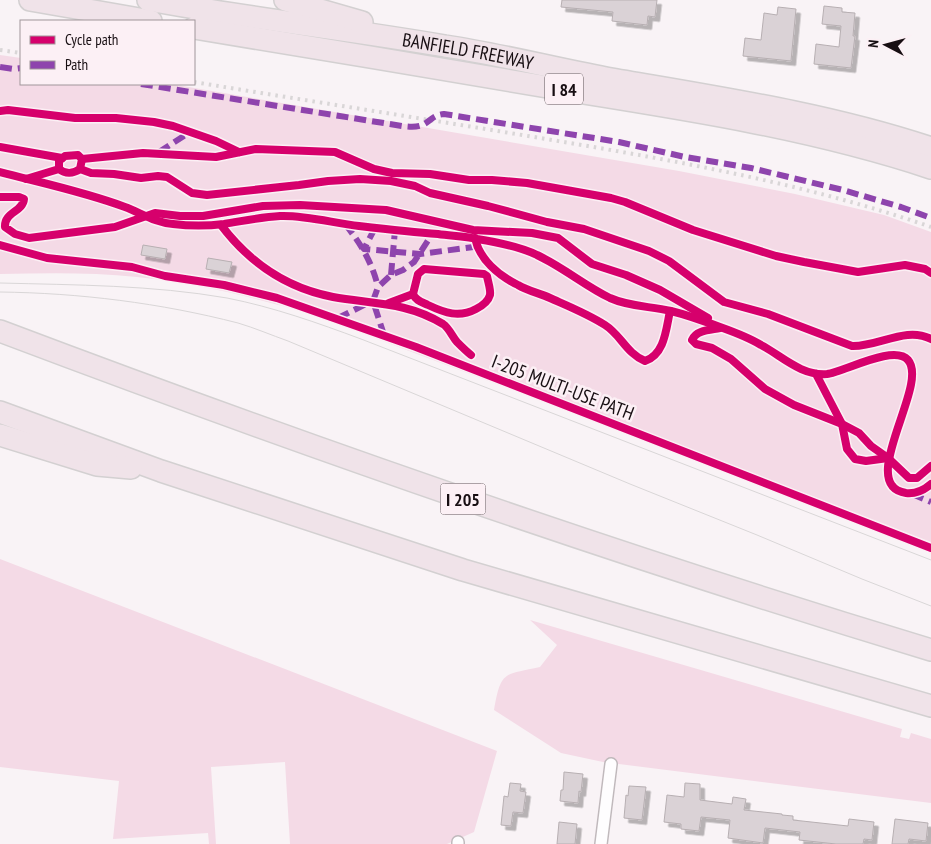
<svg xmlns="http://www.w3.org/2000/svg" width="931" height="844" font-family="'PT Sans Narrow',sans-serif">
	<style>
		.green { fill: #f4dae6 }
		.building { fill: #dad2d6; stroke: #b7afb2; filter: url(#shadow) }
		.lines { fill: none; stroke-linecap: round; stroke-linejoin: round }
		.street-casing { stroke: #c0b9bc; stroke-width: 14 }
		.highway-casing { stroke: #d3d0d1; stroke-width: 24 }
		.street { stroke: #fefdfe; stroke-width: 11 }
		.highway { stroke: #f0e3e9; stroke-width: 21 }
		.tram { stroke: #d9d6d7; stroke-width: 1 }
		.rail { stroke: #d9d6d7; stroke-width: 4; stroke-dasharray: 2.5 5; stroke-linecap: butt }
		.quiet { stroke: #8e44ad; stroke-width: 6; stroke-dasharray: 12 6; stroke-linecap: butt }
		.cycleway-casing { stroke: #fcf0f5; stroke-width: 11 }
		.cycleway { stroke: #d6006c; stroke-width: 8 }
		.labels { text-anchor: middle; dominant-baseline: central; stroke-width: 5; stroke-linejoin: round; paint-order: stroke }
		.shield { fill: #fcf0f5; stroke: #5c5256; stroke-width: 1 }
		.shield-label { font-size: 18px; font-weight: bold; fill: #170e12 }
		.street-label { font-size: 19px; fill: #170e12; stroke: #fcf0f5 }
	</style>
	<defs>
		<filter id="shadow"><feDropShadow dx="4.5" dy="4.5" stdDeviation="0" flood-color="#0004"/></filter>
	</defs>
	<rect width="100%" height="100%" fill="#f9f3f6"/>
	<g class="green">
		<path d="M 0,55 L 21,58 L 21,84 L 171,84 L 679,171 L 795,194 L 884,215 L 931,232 L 931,552 L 619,430 L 311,314 C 253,297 196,283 137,277 C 91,272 46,273 0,274 Z"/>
		<path d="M 0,559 L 497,751 L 474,832 L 447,844 L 290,844 L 285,762 L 211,767 L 216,844 L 209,844 L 208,833 L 113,839 L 119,781 L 0,767 Z"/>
		<path d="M 530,620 L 902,729 L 900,737 L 909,739 L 911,733 L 931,739 L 931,803 L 603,762 L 561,753 L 494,710 C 501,671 503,675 540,667 L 557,645 Z"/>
	</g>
	<g class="building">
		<path d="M 562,0 L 657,0 L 655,17 L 648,16 L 647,25 L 612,21 L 613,12 L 561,7 Z"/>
		<path d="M 824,6 L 842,8 L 842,12 L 855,13 L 853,36 L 855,36 L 851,68 L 814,64 L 816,44 L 839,47 L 841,26 L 822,24 Z"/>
		<path d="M 778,7 L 796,9 L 791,61 L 743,56 L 745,38 L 761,40 L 764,13 L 777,15 Z"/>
		<path d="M 143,245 L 167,249 L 165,259 L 141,255 Z"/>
		<path d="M 208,258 L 232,262 L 229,273 L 206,269 Z"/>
		<path d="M 564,772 L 583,774 L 581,792 L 579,791 L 578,803 L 560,801 L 561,790 L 563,790 Z"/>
		<path d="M 510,783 L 521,784 L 520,791 L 526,792 L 523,813 L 513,812 L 511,826 L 501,825 L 504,796 L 508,797 Z"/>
		<path d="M 685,783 L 700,784 L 700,800 L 732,804 L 733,797 L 746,799 L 744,810 L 782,814 L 782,815 L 793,816 L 793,820 L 848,826 L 849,819 L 874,822 L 872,840 L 864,839 L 863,844 L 836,844 L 799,840 L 800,832 L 765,828 L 763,843 L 728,838 L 730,820 L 701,817 L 699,831 L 681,829 L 681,824 L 664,822 L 667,795 L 684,797 Z"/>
		<path d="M 629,786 L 646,787 L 642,820 L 624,818 L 626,795 L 628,796 Z"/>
		<path d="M 895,819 L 928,823 L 926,841 L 909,839 L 908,844 L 892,844 Z"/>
		<path d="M 559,822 L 577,824 L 575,844 L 557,844 Z"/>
	</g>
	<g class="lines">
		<g class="street-casing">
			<g id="street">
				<path d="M 458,844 L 458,842"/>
				<path d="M 601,844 L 611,764"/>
			</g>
		</g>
		<g class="highway-casing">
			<g id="highway">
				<path d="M 30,0 L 151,21"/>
				<path id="s1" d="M 148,0 C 247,18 346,29 445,46 C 499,54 552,68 606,78 C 715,97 826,113 931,148"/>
				<path d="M 285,0 L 362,22"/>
				<path d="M 194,28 C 322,49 449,70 577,92 C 697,111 816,130 931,168"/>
				<path d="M 0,331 C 307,447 617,555 931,650"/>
				<path d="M 0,412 L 161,471 L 463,570 L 931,706"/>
				<path d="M 0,435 L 97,465 L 131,468"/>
			</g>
		</g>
		<use href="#street" class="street"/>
		<use href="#highway" class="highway"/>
		<g class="tram">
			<path d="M 0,283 C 76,285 152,285 227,298 C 273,307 318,323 361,339 L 931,560"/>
			<path d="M 0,292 C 80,293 160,303 238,323 C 255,328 271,335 288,341 L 630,484 L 757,535 L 862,579 L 931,606"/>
		</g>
		<g class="rail">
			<path d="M 0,50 L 21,53"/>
			<path d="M 194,82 C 303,100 413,117 522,135 C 660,158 799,181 931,227"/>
		</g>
		<g class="quiet">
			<path d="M 0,67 L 13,69 L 21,68"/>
			<path d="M 141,84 L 402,126 C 410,127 419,128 426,123 C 433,118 435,115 444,114 L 619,142 L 685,157 L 751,168 L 843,190 L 901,207 L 931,218"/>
			<path d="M 159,152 L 190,132"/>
			<path d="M 345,224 C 361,244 372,262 378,287"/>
			<path d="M 375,228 L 364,249 L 420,254 L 481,246"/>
			<path d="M 391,275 L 395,230"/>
			<path d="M 338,318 L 368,303"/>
			<path d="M 384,335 L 373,301 L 378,287 L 391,275 L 403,270 L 414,262 L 429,239 L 430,234"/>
			<path d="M 912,494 L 931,502"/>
		</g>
		<g class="cycleway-casing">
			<g id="cycleway">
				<path d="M 0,111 L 8,110 L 75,118 L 116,118 L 154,122 L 173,126 L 216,141 L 239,152"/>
				<path d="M 0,147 L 62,158"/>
				<path d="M 82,159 L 143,153 L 216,157 L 256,149 L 335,152 L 374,169 L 392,173 L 430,174 L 469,180 L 492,180 L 527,183 L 611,198 L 625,202 L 693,230 L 776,256 L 804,262 L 858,272 L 905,265 L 925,269 L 931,273"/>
				<path d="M 80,169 L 91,173 L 114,174 L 141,178 L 158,176 L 167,177 L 192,193 L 207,195 L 299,185 L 328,181 L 360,179 L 391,181 L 415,186 L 430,193 L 488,206 L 547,222 L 584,229 L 649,251 L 669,261 L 724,302 L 768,314 L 852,346 C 878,347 906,326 931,339"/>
				<path d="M 0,172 C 42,183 85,192 125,207 C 141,213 156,223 173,224 C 189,226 208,226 224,224 C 243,221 261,217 280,216 C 306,215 333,223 359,226 C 385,229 411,232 438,234 C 451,236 464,236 477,239 C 496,242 519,246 537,255 C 563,267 585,286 610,298 C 630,307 650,306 671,311 C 687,315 704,321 720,327 C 734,332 748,337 761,345 C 782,356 801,376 827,374 C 844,372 894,344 908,360 C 930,385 855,485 906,493 C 916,494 923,491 931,484"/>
				<path d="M 26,179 L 59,169 C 65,174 73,174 80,169 L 82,159 L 78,155 L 65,156 L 59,161 L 59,169"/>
				<path d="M 0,197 L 19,197 L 24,199 C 23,212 4,212 5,227 L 15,234 L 29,238 L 115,227 L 155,213 L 180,216 L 203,216 L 263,206 L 300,205 L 386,210 L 473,230 L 532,233 L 558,238 L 592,264 L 626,275 L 660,290 L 708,318"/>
				<path d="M 221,225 C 249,262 286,288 333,297 C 373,304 407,302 443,324 C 449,328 452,336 457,342 C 461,346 466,351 471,355"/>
				<path d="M 475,238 C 479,259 499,276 518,285 C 528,291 539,293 550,298 C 568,306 588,314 605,325 C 621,335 626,353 645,361 C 665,354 666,329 670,311"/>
				<path d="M 0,245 L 47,258 L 132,267 L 165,276 L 224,285 L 277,298 L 416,347 L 931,548"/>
				<path d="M 389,303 L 413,294 L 418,274 L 424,269 L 484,274 L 487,276 C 488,282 491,290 490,295 C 488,302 482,306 476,309 C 459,318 445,313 428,305 C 422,302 416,301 413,294"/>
				<path d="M 720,328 C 710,330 696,330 692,340 L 696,344 L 712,348 L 731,359 L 765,389 L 794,405 L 842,424 L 859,433 L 871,446 L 888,458 L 909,478 L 917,478 L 931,466"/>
				<path d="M 816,374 L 842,424 L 847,449 L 855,459 L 866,461 L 888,458"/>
			</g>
		</g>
		<use href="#cycleway" class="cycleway"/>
	</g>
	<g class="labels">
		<g class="shield">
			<rect x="545" y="73.5" width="38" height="31" rx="4"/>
			<rect x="440.5" y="483.5" width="45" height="31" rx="4"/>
		</g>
		<g class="shield-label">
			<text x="564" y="89">I 84</text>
			<text x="463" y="499">I 205</text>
		</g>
		<g class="street-label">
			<text stroke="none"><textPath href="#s1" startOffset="324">BANFIELD FREEWAY</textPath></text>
			<text transform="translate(563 387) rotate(21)">I-205 MULTI-USE PATH</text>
		</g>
	</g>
	<rect x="20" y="20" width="175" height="65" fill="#fcf0f5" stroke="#a0969a"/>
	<rect x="30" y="36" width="25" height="8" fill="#d6006c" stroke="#a0969a"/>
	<text x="65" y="45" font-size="15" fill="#170e12">Cycle path</text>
	<rect x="30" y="61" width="25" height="8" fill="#8e44ad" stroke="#a0969a"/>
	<text x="65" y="70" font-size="15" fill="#170e12">Path</text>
	<g transform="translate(886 45) rotate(276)" stroke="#fcf0f5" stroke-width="4" paint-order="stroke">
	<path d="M0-4L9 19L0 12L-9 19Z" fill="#170e12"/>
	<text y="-8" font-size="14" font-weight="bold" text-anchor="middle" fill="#170e12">N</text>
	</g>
</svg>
